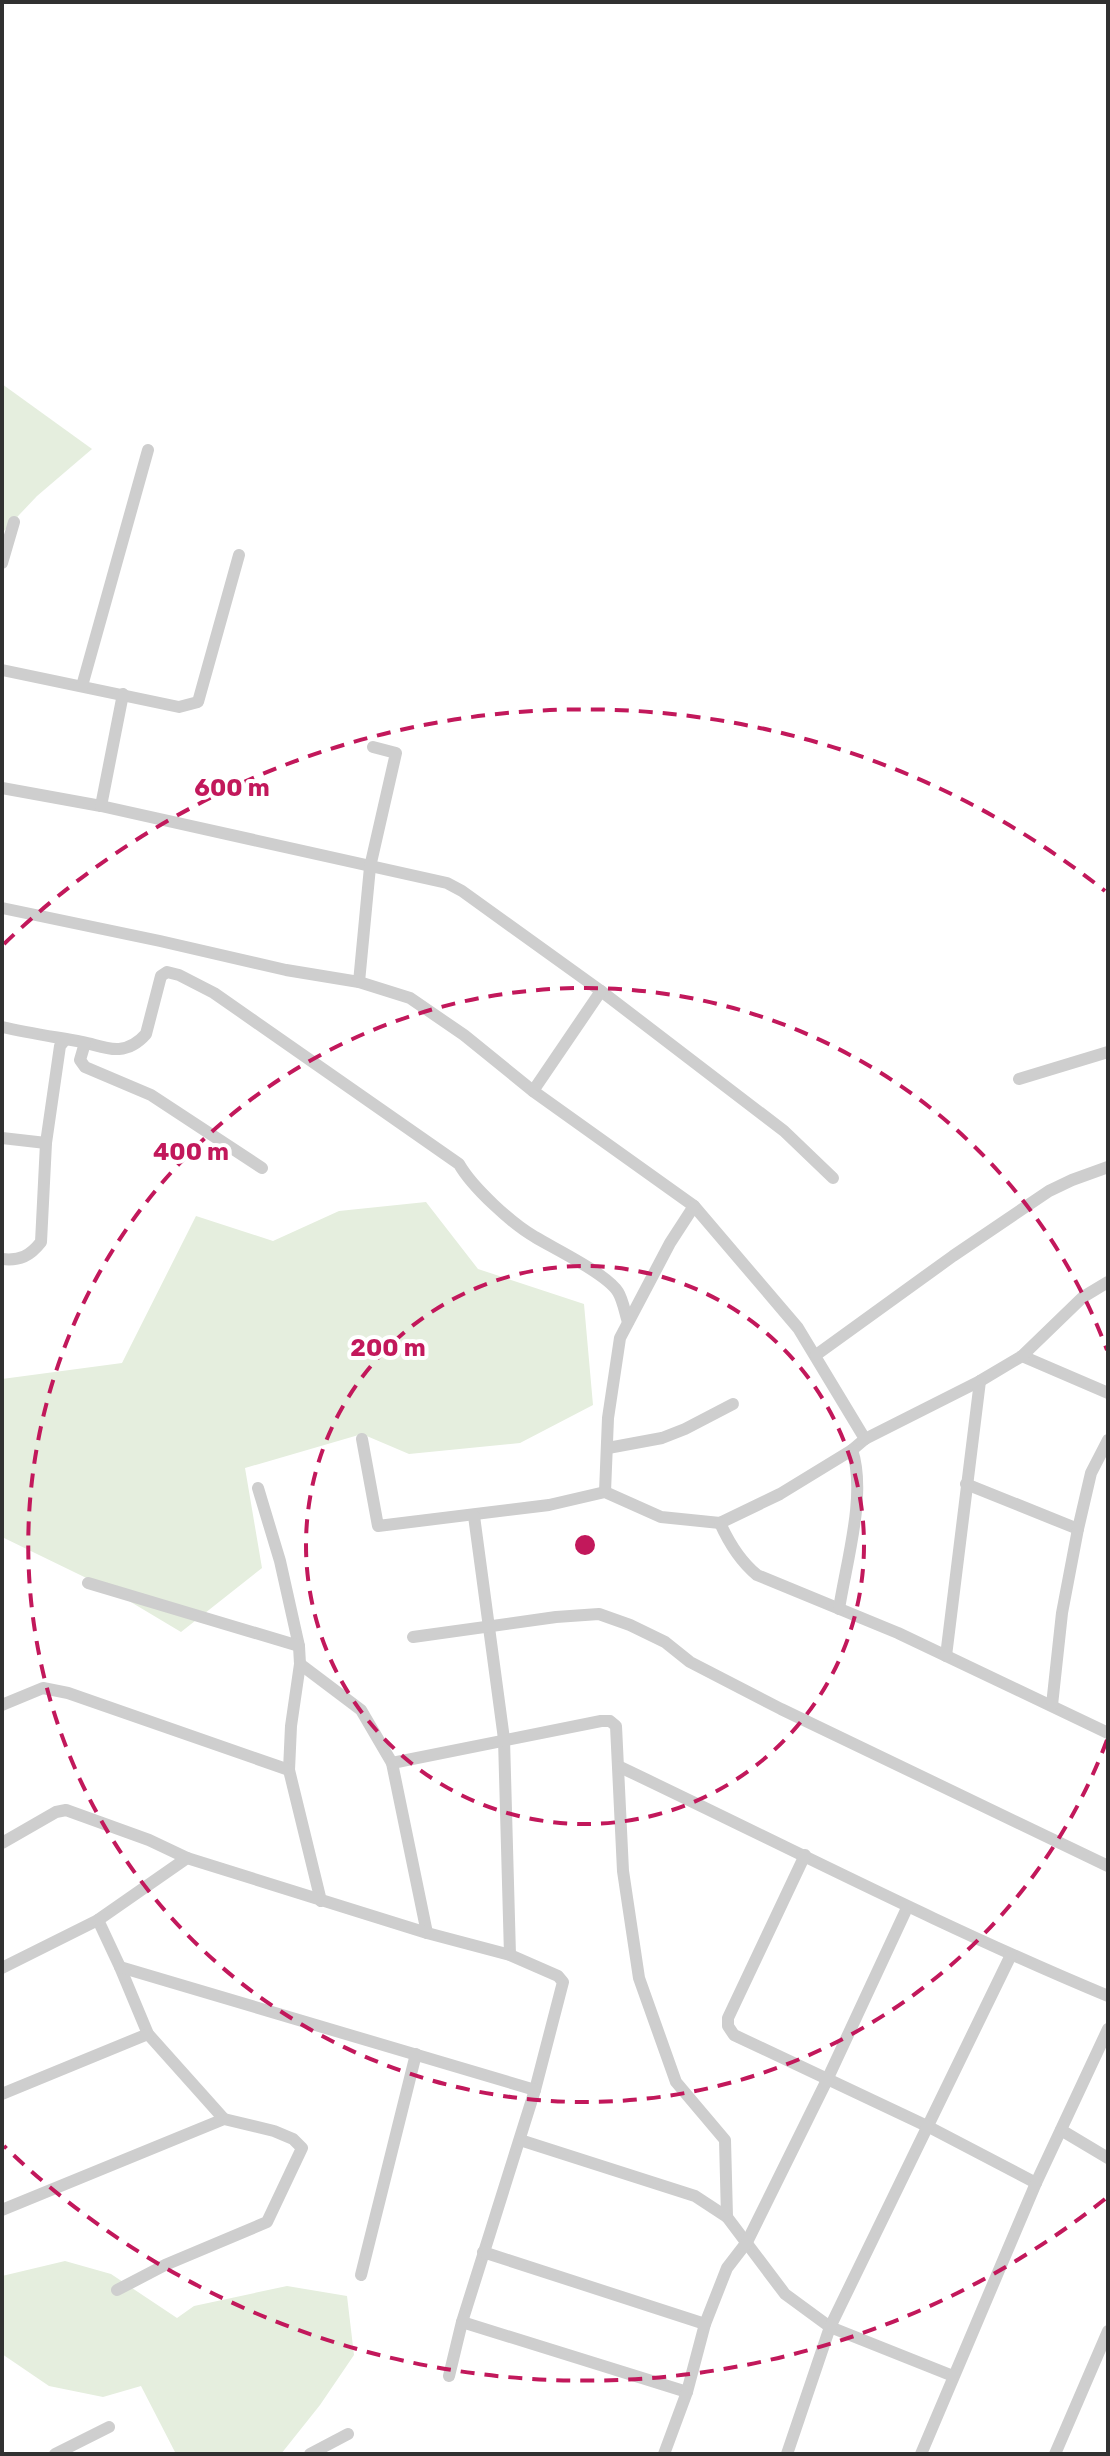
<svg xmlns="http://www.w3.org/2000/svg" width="1110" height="2456" font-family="Rubik,sans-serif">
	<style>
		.green { fill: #e5eede }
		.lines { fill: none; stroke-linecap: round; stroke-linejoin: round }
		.minor { stroke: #cecece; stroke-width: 12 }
		.ring { fill: none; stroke: #c2185b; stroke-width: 4; stroke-dasharray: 14 10 }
		.centre { fill: #c2185b; stroke: #fff; stroke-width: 4 }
		.ring-label { font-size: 24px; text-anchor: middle; font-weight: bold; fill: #c2185b; stroke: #fff; stroke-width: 8; stroke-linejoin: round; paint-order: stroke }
	</style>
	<rect width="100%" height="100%" fill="#fff"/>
	<g class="green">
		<path d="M 2,384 L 92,449 L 37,496 L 2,533 Z"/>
		<path d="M 426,1202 L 478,1269 L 584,1304 L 593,1405 L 520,1443 L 409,1454 L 362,1434 L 245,1468 L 262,1568 L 181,1632 L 109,1589 L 2,1537 L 2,1379 L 122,1363 L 196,1216 L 273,1241 L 339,1211 Z"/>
		<path d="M 65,2261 L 111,2274 L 177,2318 L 194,2306 L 287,2286 L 347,2296 L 354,2355 L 320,2405 L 281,2454 L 176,2454 L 141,2386 L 103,2397 L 49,2386 L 2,2354 L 2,2276 Z"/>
	</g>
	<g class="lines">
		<g class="minor">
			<path d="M 2,563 L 14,522"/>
			<path d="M 2,670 L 179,707 L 198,702 L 239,555"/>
			<path d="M 82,686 L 148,450"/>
			<path d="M 2,788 L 101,806 L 447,883 L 462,891 L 601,991 L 784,1131 L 833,1178"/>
			<path d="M 101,806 L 123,694"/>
			<path d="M 2,908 L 160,941 L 286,970 L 359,982 L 410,998 L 464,1035 L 533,1091 L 694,1206 L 798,1328 L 865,1439"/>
			<path d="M 359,982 L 370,867 L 396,753 L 373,747"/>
			<path d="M 2,1027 C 29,1033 55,1037 82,1042 C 94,1044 106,1050 119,1049 C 130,1048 139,1042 146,1034 L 161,976 L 167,972 L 179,975 L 214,993 L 459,1164 C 472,1187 512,1224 535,1237 C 555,1249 607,1274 618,1292 C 623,1300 625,1313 628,1322"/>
			<path d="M 85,1043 L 80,1060 L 85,1067 L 151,1095 L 262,1168"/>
			<path d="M 1019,1079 L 1108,1052"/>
			<path d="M 533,1091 L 601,991"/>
			<path d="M 2,1138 L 46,1143"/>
			<path d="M 2,1259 C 20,1261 30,1256 41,1242 L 46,1143 L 60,1046 L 65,1040"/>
			<path d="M 816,1355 L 953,1256 L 1049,1191 L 1072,1180 L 1108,1167"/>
			<path d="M 1022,1356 L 1108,1393"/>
			<path d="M 362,1439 L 378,1526 L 549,1505 L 605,1492 L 661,1517 L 720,1523 L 780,1494 L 852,1450 L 865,1439 L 980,1381 L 1022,1356 L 1083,1297 L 1108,1282"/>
			<path d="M 608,1448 L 662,1438 L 685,1429 L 733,1404"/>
			<path d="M 966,1484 L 1078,1529"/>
			<path d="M 258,1488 L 280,1561 L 299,1646 L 300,1664 L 291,1726 L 289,1770 L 321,1901"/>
			<path d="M 605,1492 L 608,1418 L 620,1338 L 670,1243 L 694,1206"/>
			<path d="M 474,1516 L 504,1739 L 510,1955"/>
			<path d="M 720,1523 C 729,1543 740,1561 757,1575 L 898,1633 L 1108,1733"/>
			<path d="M 88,1583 L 299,1646"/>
			<path d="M 839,1609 C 846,1563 867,1494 852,1450"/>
			<path d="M 413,1637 L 556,1617 L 599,1614 L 630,1625 L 665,1642 L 690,1662 L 781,1709 L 1108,1866"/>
			<path d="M 946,1656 L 980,1381"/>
			<path d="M 300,1664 L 361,1710 L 392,1763 L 427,1933"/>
			<path d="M 2,1705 L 43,1688 L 68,1693 L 289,1770"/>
			<path d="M 1052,1705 L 1062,1613 L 1078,1529 L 1091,1473 L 1108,1440"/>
			<path d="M 392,1763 L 601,1721 L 610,1721 L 616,1726 L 623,1871 L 639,1978 L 676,2082 L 725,2140 L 727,2217 L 785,2294 L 830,2327 L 953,2376"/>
			<path d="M 620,1767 C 782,1844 942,1927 1108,1996"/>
			<path d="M 2,1843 L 56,1812 L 66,1810 L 149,1840 L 187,1858 L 427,1933 L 510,1955 L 558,1976 L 563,1982 L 535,2090 L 462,2322 L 449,2376"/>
			<path d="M 805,1855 L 728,2018 L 728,2026 L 734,2035 L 929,2127 L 1036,2183"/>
			<path d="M 98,1920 L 120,1967 L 148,2034 L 224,2119"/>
			<path d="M 120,1967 L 535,2090"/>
			<path d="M 2,1968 L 98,1920 L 187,1858"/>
			<path d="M 2,2094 L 148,2034"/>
			<path d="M 1061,2130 L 1108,2158"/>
			<path d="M 520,2140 L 695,2196 L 727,2217"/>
			<path d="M 2,2210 L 224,2119 L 274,2131 L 293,2139 L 302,2148 L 267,2222 L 165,2265 L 117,2290"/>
			<path d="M 483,2252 L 705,2324"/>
			<path d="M 361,2275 L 416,2054"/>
			<path d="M 462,2322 L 687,2392"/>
			<path d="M 55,2454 L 109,2427"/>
			<path d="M 310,2454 L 348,2434"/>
			<path d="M 664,2454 L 687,2392 L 705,2324 L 727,2268 L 747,2242 L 827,2080 L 907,1908"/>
			<path d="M 787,2454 L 830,2327 L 1011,1955"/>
			<path d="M 921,2454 L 1036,2183 L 1108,2029"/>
			<path d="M 1055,2454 L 1108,2331"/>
		</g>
	</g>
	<g class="ring">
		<circle cx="585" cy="1545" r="279"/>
		<path d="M1107 1740A557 557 0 1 1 1107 1350"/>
		<path d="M1105 2199A836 836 0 0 1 4 2146M4 944A836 836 0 0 1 1105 891"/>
	</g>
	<circle cx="585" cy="1545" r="12" class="centre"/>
	<g class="ring-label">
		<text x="232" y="796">600 m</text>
		<text x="191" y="1160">400 m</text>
		<text x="388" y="1356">200 m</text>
	</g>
	<rect width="1110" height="2456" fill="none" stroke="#313131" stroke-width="8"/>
</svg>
